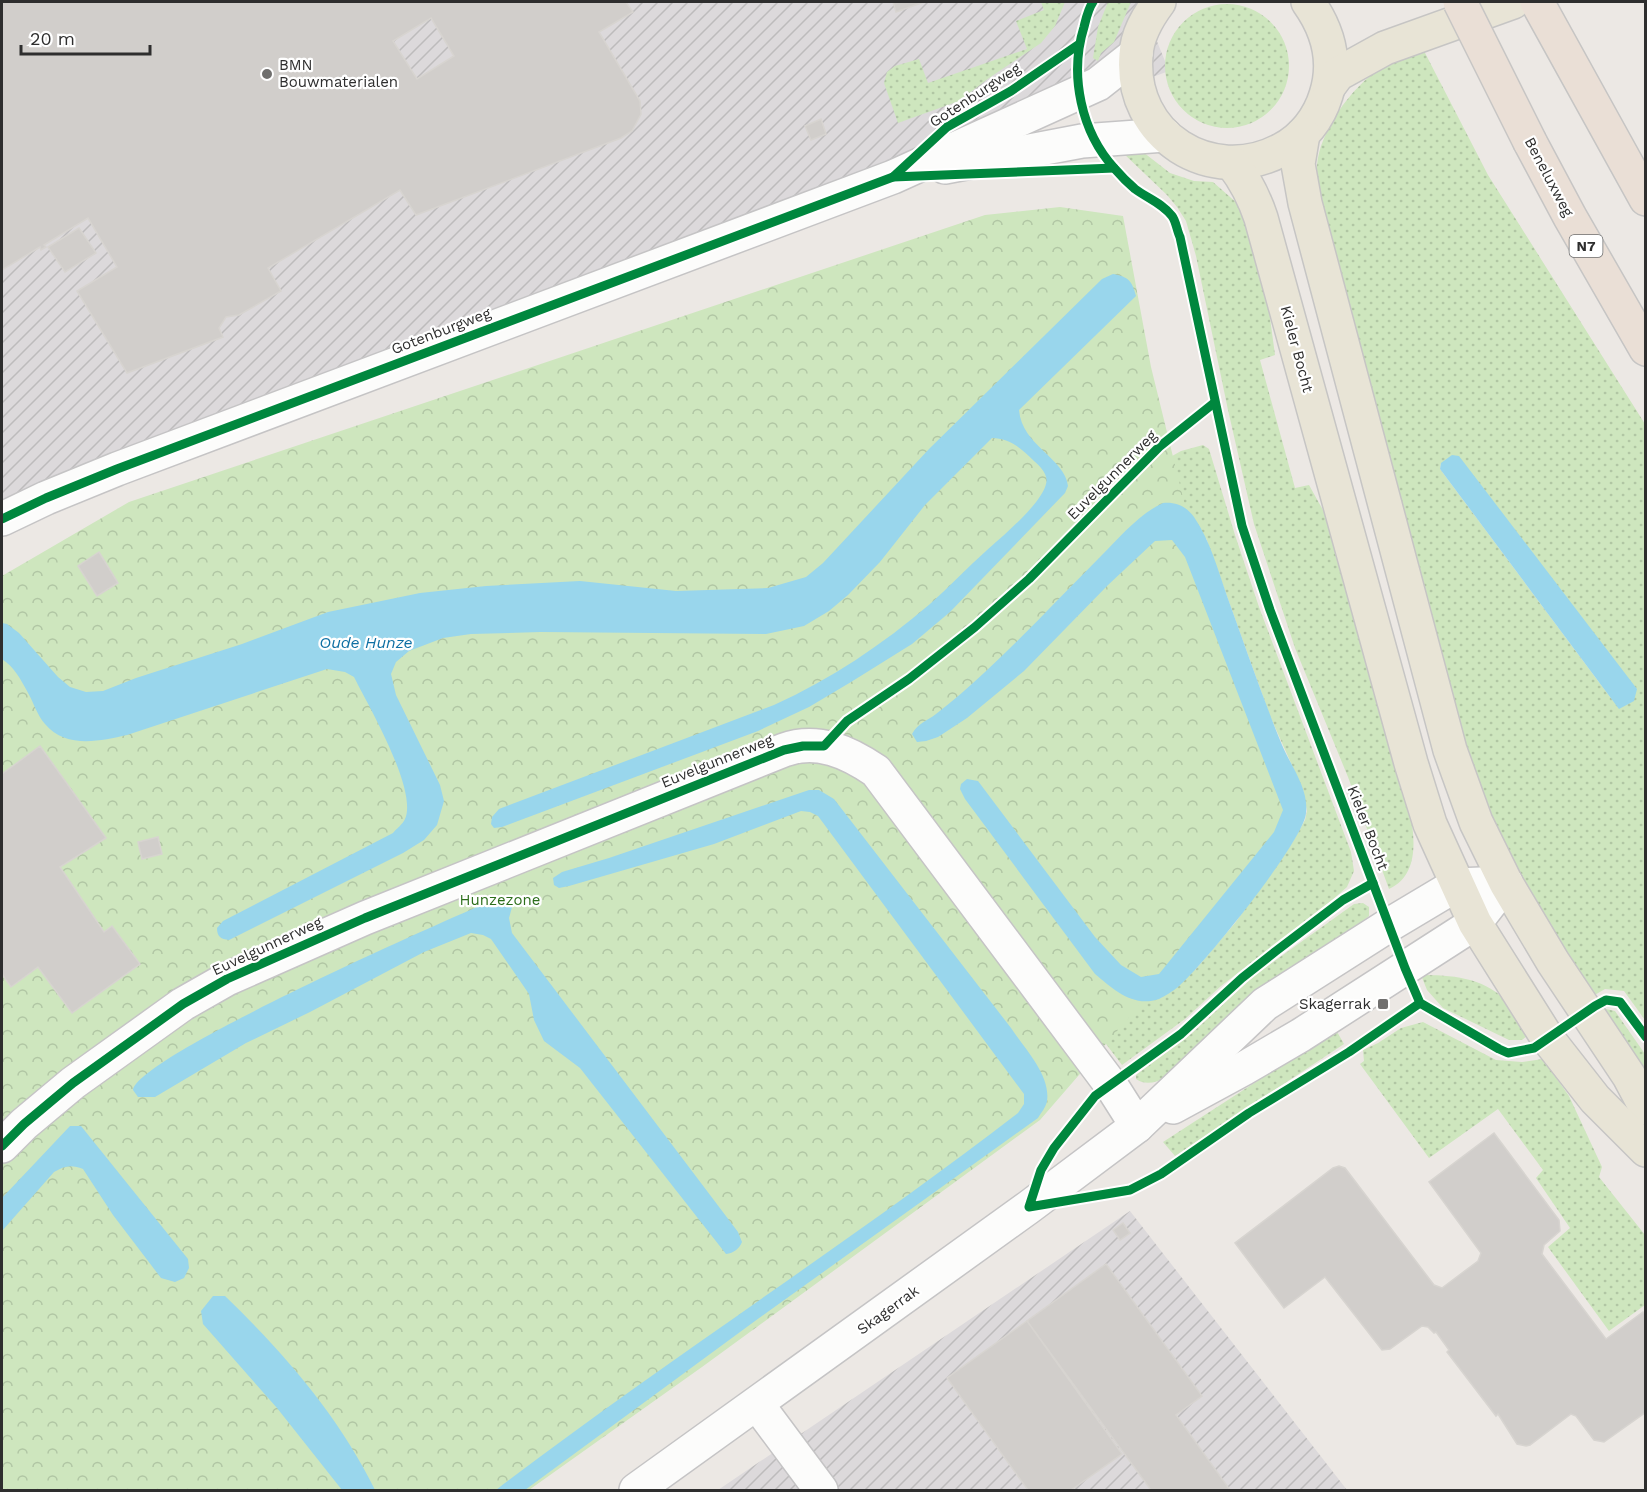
<svg xmlns="http://www.w3.org/2000/svg" width="1647" height="1492" font-family="'Work Sans',sans-serif">
	<style>
		.industrial { fill: url(#industrial-furrows) }
		.grass { fill: url(#grass-dots); fill-rule: evenodd }
		.park { fill: url(#park-crowns) }
		.water { fill: #99d6ec }
		.building { fill: #d1cecb; stroke: #d7d4d0; stroke-width: 1.5; fill-rule: evenodd }
		.lines { fill: none; stroke-linecap: round; stroke-linejoin: round }
		.minor-casing { stroke: #c5c4c5; stroke-width: 36 }
		.major-casing { stroke: #c6c5c4; stroke-width: 36 }
		.highway-casing { stroke: #c6c5c4; stroke-width: 36 }
		.minor { stroke: #fcfcfb; stroke-width: 33 }
		.major { stroke: #e8e4d6; stroke-width: 33 }
		.highway { stroke: #eadfd6; stroke-width: 33 }
		.highway-bridge-casing { stroke: #c6c5c4; stroke-width: 36; stroke-linecap: butt }
		.highway-bridge { stroke: #eadfd6; stroke-width: 33 }
		.cycleway-casing { stroke: #fff; stroke-width: 13 }
		.cycleway { stroke: #00873e; stroke-width: 9 }
		.poi-dot { fill: #706f6e; stroke: #fff; stroke-width: 2 }
		.labels { text-anchor: middle; dominant-baseline: central; stroke-width: 4.5; stroke-linejoin: round; paint-order: stroke }
		.shield { fill: #fff; stroke: #6d6d6d; stroke-width: 1.5 }
		.shield-label { font-size: 14px; font-weight: bold; fill: #2e2e2e }
		.poi-label { font-size: 15px; fill: #2e2e2e; stroke: #fff; text-anchor: start }
		.street-label { font-size: 15px; fill: #2e2e2e; stroke: #fff }
		.park-label { font-size: 15px; fill: #2c6e1b; stroke: #fff }
		.water-label { font-size: 16px; font-style: italic; fill: #0d6fa3; stroke: #fff }
	</style>
	<defs>
		<pattern id="industrial-furrows" width="10" height="10" patternUnits="userSpaceOnUse" patternTransform="scale(1.5)"><rect width="10" height="10" fill="#dcd9db"/><path d="M-1 1l2-2M0 10L10 0M9 11l2-2" fill="none" stroke="#bdbbbc"/></pattern>
		<pattern id="grass-dots" width="8" height="8" patternUnits="userSpaceOnUse" patternTransform="scale(1.5)"><rect width="8" height="8" fill="#cee6be"/><path d="M2 2h.1M6 6h.1" fill="none" stroke="#b1c6a4" stroke-width="1.8" stroke-linecap="round"/></pattern>
		<pattern id="park-crowns" width="20" height="18" patternUnits="userSpaceOnUse" patternTransform="scale(1.5)"><rect width="20" height="18" fill="#cee6be"/><path d="M2 6a3 3 0 1 1 6 0M12 15a3 3 0 1 1 6 0" fill="none" stroke="#b1c6a4"/></pattern>
	</defs>
	<rect width="100%" height="100%" fill="#ece8e4"/>
	<g class="industrial">
		<path d="M 2,2 L 1141,2 L 1169,71 L 93,467 L 2,517 Z"/>
		<path d="M 1130,1211 L 1347,1490 L 718,1490 Z"/>
	</g>
	<g class="grass">
		<path d="M 1041,2 L 1065,2 L 1055,26 L 1041,43 L 989,78 L 959,101 L 898,123 L 884,83 L 887,72 L 895,66 L 919,59 L 928,83 L 1027,49 L 1016,21 L 1044,10 Z"/>
		<path d="M 1108,2 L 1131,2 L 1114,42 L 1101,53 L 1098,61 L 1093,58 L 1098,27 Z"/>
		<circle cx="1227" cy="66" r="62"/>
		<path d="M 1424,51 L 1488,175 L 1645,424 L 1645,1020 L 1624,991 L 1605,989 L 1593,996 L 1513,878 L 1459,741 L 1319,204 C 1319,192 1316,178 1317,166 C 1319,132 1352,86 1381,68 C 1394,59 1409,55 1424,51 ZM 1441,463 L 1619,709 L 1440,469 Z"/>
		<path d="M 1122,152 L 1143,152 L 1170,173 L 1194,181 L 1213,182 L 1238,204 L 1253,234 L 1266,288 L 1275,355 L 1260,360 L 1295,488 L 1309,485 L 1343,546 L 1405,786 C 1411,819 1427,871 1389,889 L 1348,777 L 1295,648 L 1254,524 L 1228,410 L 1196,256 L 1186,221 L 1177,207 L 1167,195 Z"/>
		<path d="M 1203,445 L 1209,449 L 1235,535 L 1259,607 L 1351,852 L 1354,871 L 1347,887 L 1331,901 L 1221,986 L 1185,1019 L 1122,1065 L 899,772 L 1165,460 L 1181,451 ZM 1206,538 L 1270,716 L 1303,790 L 1307,811 L 1305,820 L 1292,843 L 1235,923 L 1195,970 Z"/>
		<path d="M 1363,903 L 1369,907 L 1369,916 L 1166,1078 C 1156,1082 1146,1086 1136,1079 L 1136,1075 L 1191,1034 L 1255,975 L 1354,904 Z"/>
		<path d="M 1421,975 C 1450,975 1483,977 1505,1000 C 1514,1009 1520,1025 1527,1036 L 1522,1040 L 1509,1040 L 1443,1008 L 1427,990 Z"/>
		<path d="M 1606,1009 L 1615,1011 L 1645,1054 L 1645,1079 L 1602,1014 Z"/>
		<path d="M 1423,1022 L 1496,1060 L 1522,1062 L 1543,1059 L 1569,1096 L 1602,1167 L 1599,1177 L 1645,1235 L 1645,1305 L 1609,1331 L 1548,1247 L 1570,1228 L 1536,1178 L 1543,1170 L 1498,1109 L 1429,1158 L 1360,1064 L 1364,1061 L 1363,1050 L 1378,1043 L 1401,1028 Z"/>
		<path d="M 1336,1030 L 1344,1044 L 1175,1156 L 1163,1142 Z"/>
	</g>
	<path class="park" d="M 1060,207 L 1123,216 L 1151,367 L 1191,530 L 1288,812 L 1211,936 L 1143,1001 L 1040,1120 L 702,1367 L 529,1490 L 2,1490 L 2,576 L 129,502 L 985,215 Z"/>
	<g class="water">
		<path d="M 1113,274 C 1129,277 1132,281 1136,296 L 1019,410 C 1022,446 1065,458 1068,486 L 1065,493 L 950,612 L 912,644 L 851,682 L 809,707 L 758,731 L 502,827 L 494,828 L 491,824 L 492,817 L 499,809 L 774,705 C 831,679 882,645 930,604 C 949,587 967,568 986,551 C 1002,537 1042,503 1046,484 C 1049,475 1040,466 1034,461 C 1022,449 1010,438 992,438 L 925,505 L 880,562 L 848,595 L 829,611 L 804,626 L 766,634 L 541,632 L 471,634 L 443,638 L 409,651 L 396,662 L 391,674 L 396,695 L 440,785 L 444,801 L 437,825 L 424,840 L 403,853 L 229,940 C 221,939 217,937 217,928 L 223,921 L 393,833 C 396,829 403,824 405,819 C 418,790 368,705 354,677 L 345,672 L 327,669 L 127,735 C 100,741 66,749 45,724 C 37,715 33,701 27,691 C 20,678 14,667 2,659 L 2,623 L 7,624 L 19,633 L 58,677 L 70,687 L 86,692 L 103,691 L 136,678 L 242,644 L 328,612 L 420,593 L 486,586 L 580,581 L 676,591 L 768,588 L 806,577 L 823,563 L 929,449 L 1102,279 Z"/>
		<path d="M 1452,455 L 1459,456 L 1637,689 L 1634,701 L 1619,709 L 1440,469 L 1441,463 Z"/>
		<path d="M 1163,503 C 1176,502 1186,506 1194,517 C 1210,540 1218,570 1227,596 C 1245,646 1262,696 1282,745 C 1291,766 1309,789 1306,813 C 1304,841 1203,966 1178,987 C 1173,991 1165,996 1159,999 C 1133,1008 1113,989 1095,974 L 965,799 L 960,789 L 961,784 L 967,779 L 978,781 L 1095,937 L 1121,965 L 1141,977 L 1159,974 L 1274,832 L 1283,810 L 1185,557 L 1172,540 L 1155,541 L 1108,585 L 1024,671 L 967,718 L 938,737 L 926,741 L 917,742 L 912,734 C 918,723 927,721 936,714 C 953,701 969,687 985,672 C 1025,635 1062,595 1101,556 C 1120,537 1139,514 1163,503 Z"/>
		<path d="M 809,790 L 819,790 L 834,799 L 1011,1028 C 1024,1048 1051,1075 1047,1101 C 1046,1107 1041,1113 1038,1118 L 755,1321 L 525,1490 L 496,1490 C 666,1360 848,1244 1018,1113 L 1024,1104 L 1024,1094 L 818,816 L 810,812 L 801,811 L 714,844 L 569,886 L 559,888 L 554,885 L 553,878 L 562,872 L 609,858 Z"/>
		<path d="M 501,897 L 510,898 L 514,900 L 509,918 L 512,933 L 738,1232 L 742,1242 C 739,1249 734,1253 726,1254 L 580,1068 L 544,1041 L 534,1020 L 529,994 L 491,939 L 483,935 L 471,933 L 424,952 L 310,1012 L 246,1043 L 155,1097 L 138,1097 L 133,1090 C 139,1055 454,916 501,897 Z"/>
		<path d="M 70,1126 L 81,1126 L 188,1259 L 189,1268 L 184,1278 L 175,1282 L 161,1278 L 113,1215 L 83,1169 C 71,1164 64,1166 54,1172 L 2,1231 L 2,1198 Z"/>
		<path d="M 213,1296 L 225,1296 C 284,1353 339,1416 375,1490 L 342,1490 L 277,1408 L 203,1324 L 201,1311 Z"/>
	</g>
	<g class="building">
		<path d="M 2,2 L 626,2 L 633,12 L 599,32 L 640,101 L 641,114 L 632,131 L 621,138 L 416,215 L 400,190 L 268,268 L 281,291 L 239,315 L 226,317 L 219,328 L 223,337 L 127,373 L 77,291 L 117,267 L 88,218 L 44,245 L 46,247 L 41,250 L 40,247 L 2,270 ZM 431,18 L 454,56 L 417,79 L 393,41 Z"/>
		<path d="M 893,2 L 924,2 L 896,12 Z"/>
		<path d="M 821,119 L 826,134 L 811,140 L 805,126 Z"/>
		<path d="M 79,228 L 96,253 L 65,272 L 48,247 Z"/>
		<path d="M 99,552 L 118,583 L 97,596 L 78,566 Z"/>
		<path d="M 40,746 L 106,838 L 60,867 L 104,932 L 112,926 L 140,964 L 72,1013 L 38,967 L 11,987 L 2,974 L 2,774 Z"/>
		<path d="M 158,837 L 162,854 L 142,859 L 138,842 Z"/>
		<path d="M 1494,1133 L 1559,1220 L 1560,1231 L 1544,1245 L 1542,1254 L 1606,1339 L 1643,1312 L 1646,1315 L 1646,1412 L 1604,1442 L 1594,1440 L 1576,1416 L 1571,1414 L 1530,1445 L 1526,1446 L 1517,1444 L 1498,1414 L 1496,1416 L 1447,1352 L 1449,1350 L 1436,1332 L 1434,1333 L 1428,1327 L 1422,1326 L 1390,1349 L 1382,1350 L 1325,1277 L 1284,1308 L 1235,1243 L 1333,1168 L 1339,1166 L 1345,1168 L 1434,1285 L 1442,1288 L 1478,1261 L 1481,1253 L 1429,1182 Z"/>
		<path d="M 1123,1223 L 1130,1233 L 1120,1240 L 1113,1230 Z"/>
		<path d="M 1106,1264 L 1202,1396 L 1176,1415 L 1230,1490 L 1151,1490 L 1027,1321 Z"/>
		<path d="M 1027,1321 L 1122,1454 L 1071,1490 L 1028,1490 L 947,1378 Z"/>
	</g>
	<g class="lines">
		<g class="minor-casing">
			<g id="minor">
				<path d="M 945,167 L 1082,141 L 1165,135"/>
				<path d="M 2,519 L 46,498 L 117,469 L 893,177 L 1098,84 L 1136,54"/>
				<path d="M 1173,1107 L 1243,1069 L 1301,1035 L 1475,923 L 1506,883"/>
				<path d="M 2,1146 L 24,1124 L 73,1083 L 183,1004 L 227,979 L 365,918 L 784,750 C 818,738 848,752 876,771 L 1111,1085 L 1137,1126"/>
				<path d="M 757,1404 L 821,1490"/>
				<path d="M 636,1490 L 1029,1207 L 1137,1126 L 1265,1004 L 1389,925 L 1456,885 L 1506,883"/>
			</g>
		</g>
		<g class="major-casing">
			<g id="major">
				<path d="M 1159,2 C 1147,18 1137,35 1136,55 C 1129,136 1211,187 1281,150 C 1303,139 1319,118 1326,95 C 1337,61 1328,30 1308,2"/>
				<path d="M 1329,86 L 1338,74 L 1385,48 L 1513,2"/>
				<path d="M 1303,134 L 1298,164 L 1305,203 L 1450,750 L 1476,822 L 1506,883 L 1553,962 L 1629,1076 L 1646,1108"/>
				<path d="M 1232,163 C 1246,181 1254,197 1261,218 L 1411,763 L 1430,824 L 1475,923 L 1548,1039 L 1595,1099 L 1646,1150"/>
			</g>
		</g>
		<g class="highway-casing">
			<g id="highway">
				<path d="M 1537,2 L 1646,199"/>
				<path d="M 1530,142 L 1570,217 L 1646,349"/>
			</g>
		</g>
		<use href="#minor" class="minor"/>
		<use href="#major" class="major"/>
		<use href="#highway" class="highway"/>
		<g class="highway-bridge-casing">
			<path id="highway-bridge" d="M 1460,2 L 1530,142"/>
		</g>
		<use href="#highway-bridge" class="highway-bridge"/>
		<g class="cycleway-casing">
			<g id="cycleway">
				<path d="M 1093,2 C 1088,9 1086,19 1084,27 C 1069,75 1081,132 1115,169 C 1121,176 1128,183 1135,189 C 1147,198 1162,203 1172,216 C 1176,221 1177,231 1180,237 L 1242,526 L 1270,610 L 1405,968 L 1420,1003 L 1499,1049 L 1508,1053 L 1534,1048 L 1595,1006 L 1606,1000 L 1620,1002 L 1646,1037"/>
				<path d="M 893,177 L 947,127 L 1011,91 L 1078,45"/>
				<path d="M 2,519 L 46,498 L 117,469 L 893,177 L 1114,168"/>
				<path d="M 1373,883 L 1343,900 L 1276,951 L 1242,978 L 1181,1034 L 1095,1096 L 1054,1148 L 1041,1170 L 1029,1207 L 1130,1190 L 1161,1174 L 1249,1113 L 1349,1052 L 1420,1003"/>
				<path d="M 2,1146 L 24,1124 L 73,1083 L 183,1004 L 227,979 L 365,918 L 784,750 L 803,746 L 824,746 L 847,721 L 909,679 L 975,627 L 1029,579 L 1159,447 L 1214,403"/>
			</g>
		</g>
		<use href="#cycleway" class="cycleway"/>
	</g>
	<g class="poi-dot">
		<circle cx="267" cy="74" r="6"/>
		<rect x="1377" y="998" width="12" height="12" rx="3"/>
	</g>
	<g class="labels">
		<rect class="shield" x="1569.5" y="235" width="33" height="22" rx="4.5"/>
		<g class="shield-label">
			<text x="1586" y="246">N7</text>
		</g>
		<g class="poi-label">
			<text x="279" y="65">BMN<tspan x="279" dy="17">Bouwmaterialen</tspan></text>
			<text x="1371" y="1004" text-anchor="end">Skagerrak</text>
		</g>
		<g class="street-label">
			<text transform="translate(975 95) rotate(-33)">Gotenburgweg</text>
			<text transform="translate(1549 177) rotate(62)">Beneluxweg</text>
			<text transform="translate(441 331) rotate(-21)">Gotenburgweg</text>
			<text transform="translate(1297 349) rotate(75)">Kieler Bocht</text>
			<text transform="translate(1112 475) rotate(-45)">Euvelgunnerweg</text>
			<text transform="translate(717 761) rotate(-22)">Euvelgunnerweg</text>
			<text transform="translate(1368 828) rotate(69)">Kieler Bocht</text>
			<text transform="translate(267 946) rotate(-25)">Euvelgunnerweg</text>
			<text transform="translate(888 1310) rotate(-36)">Skagerrak</text>
		</g>
		<g class="park-label">
			<text x="500" y="900">Hunzezone</text>
		</g>
		<g class="water-label">
			<text x="366" y="642">Oude Hunze</text>
		</g>
	</g>
	<rect width="1647" height="1492" fill="none" stroke="#2e2e2e" stroke-width="6"/>
	<path d="M21 45v9h129v-9" fill="none" stroke="#2e2e2e" stroke-width="3"/>
	<text x="30" y="45" font-size="18" fill="#2e2e2e" stroke="#ffffff" stroke-width="4.5" paint-order="stroke">20 m</text>
</svg>
